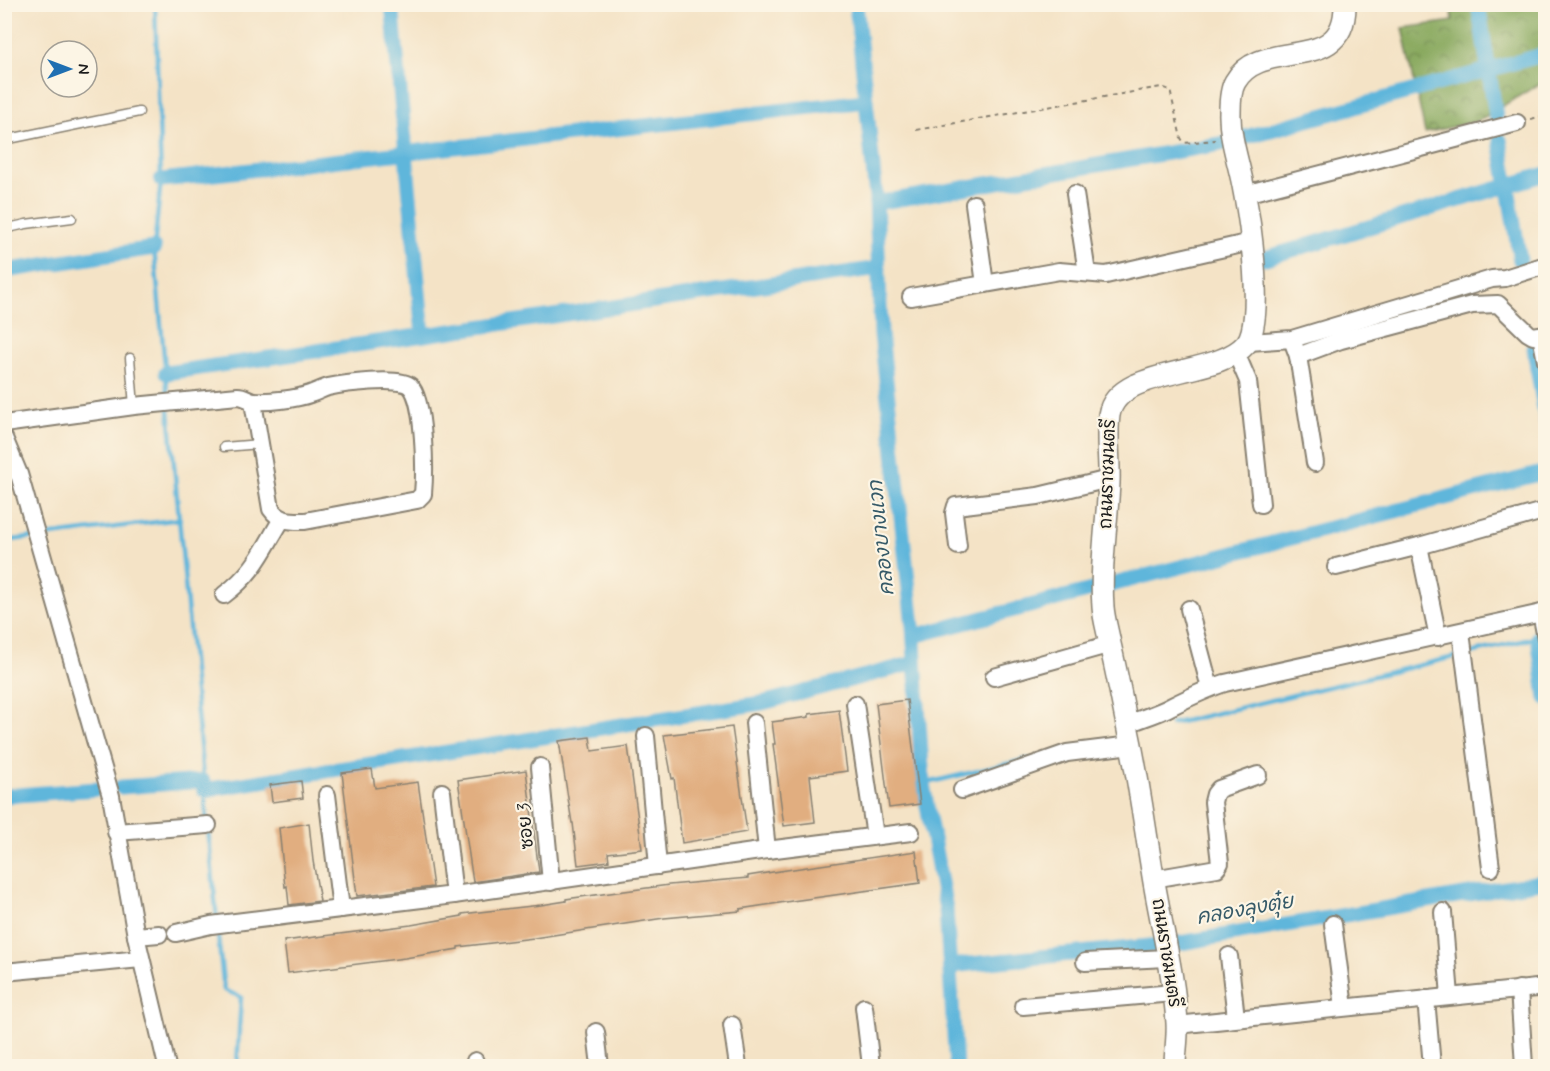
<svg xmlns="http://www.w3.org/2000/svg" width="1550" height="1071" font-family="Mynerve,'Playpen Sans Thai',sans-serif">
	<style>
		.forest { fill: url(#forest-crowns); stroke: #51623c; stroke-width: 1.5 }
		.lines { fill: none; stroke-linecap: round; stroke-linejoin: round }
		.stream { stroke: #5eb6db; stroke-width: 4.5 }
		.canal { stroke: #5eb6db; stroke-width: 15 }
		.building { fill: #e1ae80 }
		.service-casing { stroke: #888071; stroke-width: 11 }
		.minor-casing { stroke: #888071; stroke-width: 20 }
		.tertiary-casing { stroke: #888071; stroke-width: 24 }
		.path { stroke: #888071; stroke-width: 2; stroke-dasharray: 4.5 4.5; stroke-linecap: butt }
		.service { stroke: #fff; stroke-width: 8 }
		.minor { stroke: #fff; stroke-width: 16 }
		.tertiary { stroke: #fff; stroke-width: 21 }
		.labels { text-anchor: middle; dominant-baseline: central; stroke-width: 4.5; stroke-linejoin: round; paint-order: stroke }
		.street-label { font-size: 18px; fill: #1c1c1c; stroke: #fcf5e5 }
		.water-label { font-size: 20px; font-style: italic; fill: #365a68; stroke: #fcf5e5 }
	</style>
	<defs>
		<pattern id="forest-crowns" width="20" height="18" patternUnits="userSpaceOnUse" patternTransform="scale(1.5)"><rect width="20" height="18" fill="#86a75c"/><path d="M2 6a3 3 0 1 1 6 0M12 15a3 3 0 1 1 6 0" fill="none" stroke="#6d874b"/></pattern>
	</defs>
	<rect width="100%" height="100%" fill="#fcf5e5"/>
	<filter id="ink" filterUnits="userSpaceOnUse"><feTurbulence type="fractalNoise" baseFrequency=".0167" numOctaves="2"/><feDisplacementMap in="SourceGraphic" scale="12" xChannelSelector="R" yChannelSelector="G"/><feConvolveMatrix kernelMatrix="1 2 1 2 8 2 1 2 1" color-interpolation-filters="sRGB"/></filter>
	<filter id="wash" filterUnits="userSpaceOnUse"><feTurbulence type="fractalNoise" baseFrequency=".008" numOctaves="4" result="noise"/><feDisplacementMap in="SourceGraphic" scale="24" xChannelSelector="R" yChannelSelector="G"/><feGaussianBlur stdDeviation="1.35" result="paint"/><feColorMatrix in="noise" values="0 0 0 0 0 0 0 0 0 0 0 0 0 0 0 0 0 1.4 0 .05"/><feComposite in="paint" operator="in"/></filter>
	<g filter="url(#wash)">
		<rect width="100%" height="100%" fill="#f4e3c6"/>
		<path class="forest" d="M 1451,5 L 1545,5 L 1545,83 L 1534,87 L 1478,121 L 1425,133 L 1403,28 L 1453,21 Z"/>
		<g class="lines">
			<g class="stream">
				<path d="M 155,4 L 161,180 L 154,248 L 207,821"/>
				<path d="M 4,541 L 180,519"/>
				<path d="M 1171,724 L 1543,636"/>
				<path d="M 923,784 L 1028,759"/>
				<path d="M 208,829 L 217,920"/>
				<path d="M 217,928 L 224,990 L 241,997 L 237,1066"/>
			</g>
			<g class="canal">
				<path d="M 392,4 L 423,335"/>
				<path d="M 856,4 L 876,197 L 881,334 L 913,626 L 923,784 L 946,909 L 956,1066"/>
				<path d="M 1478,4 L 1496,116"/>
				<path d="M 1500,140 L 1520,260"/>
				<path d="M 161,180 L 866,101"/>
				<path d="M 876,203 L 1220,144 L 1546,54"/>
				<path d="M 1262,259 L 1546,174"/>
				<path d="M 4,271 L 154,248"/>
				<path d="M 1534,348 L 1546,421"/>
				<path d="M 166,373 L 879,268"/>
				<path d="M 914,636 L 1546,472"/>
				<path d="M 1538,637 L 1546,698"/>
				<path d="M 121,787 L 203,781"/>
				<path d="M 204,790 L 762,703 L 915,663"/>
				<path d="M 4,796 L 97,789"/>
				<path d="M 950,966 L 1180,943 L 1546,881"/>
			</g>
		</g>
		<g id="blocks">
			<g class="building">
				<path d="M 907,700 L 920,804 L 889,808 L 876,704 Z"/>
				<path d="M 839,710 L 847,771 L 810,776 L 815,822 L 784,826 L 773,744 L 775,744 L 772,722 L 809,717 L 809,714 Z"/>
				<path d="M 732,727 L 747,832 L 682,843 L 674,778 L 672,779 L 664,735 Z"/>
				<path d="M 590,737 L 592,751 L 628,746 L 642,849 L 608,853 L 609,861 L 578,865 L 573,823 L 572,823 L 559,741 Z"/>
				<path d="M 372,769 L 375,788 L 418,782 L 433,887 L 357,896 L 342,773 Z"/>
				<path d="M 526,770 L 539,872 L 473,882 L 458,780 Z"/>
				<path d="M 301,781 L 303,798 L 272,802 L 270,785 Z"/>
				<path d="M 309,823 L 313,861 L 320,901 L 289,905 L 287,886 L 285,887 L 279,828 Z"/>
				<path d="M 916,851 L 920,883 L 792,901 L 740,909 L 740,911 L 664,918 L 534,938 L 458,947 L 458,949 L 405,958 L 288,973 L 284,941 L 411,925 L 462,916 L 462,914 L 541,905 L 566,901 L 566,899 L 669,885 L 748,878 L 748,876 L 773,872 Z"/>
			</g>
		</g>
	</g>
	<g filter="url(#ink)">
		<use href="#blocks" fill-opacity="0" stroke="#888071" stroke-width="1.5"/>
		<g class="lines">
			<g class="service-casing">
				<g id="service">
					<path d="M 4,140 L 139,112"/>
					<path d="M 4,229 L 26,224 L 72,218"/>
					<path d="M 130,358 L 134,406"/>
					<path d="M 224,447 L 260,444"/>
					<path d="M 4,475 L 19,474"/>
				</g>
			</g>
			<g class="minor-casing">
				<g id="minor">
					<path d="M 1075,194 L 1087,273"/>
					<path d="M 1245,194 L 1517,123"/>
					<path d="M 974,204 L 985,284"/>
					<path d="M 911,297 L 1059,271 L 1106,275 L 1251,242"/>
					<path d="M 1541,336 L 1546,361"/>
					<path d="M 1249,342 L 1292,339 L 1492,279 L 1505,278 L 1546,265"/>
					<path d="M 1294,345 L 1298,356 L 1315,463"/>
					<path d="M 1236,353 L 1248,381 L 1261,504"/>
					<path d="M 1298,356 L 1341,340 L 1472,305 L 1498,304 L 1528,333 L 1533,336 L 1546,334"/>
					<path d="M 4,424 L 134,406 L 238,396 C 245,396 249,401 255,401 C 270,402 296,399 310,394 C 316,392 322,389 328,387 C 342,384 400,376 410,386 C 425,400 425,473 423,494 L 417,500 L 305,521 C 291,521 280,522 271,509 L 253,402"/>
					<path d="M 4,438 L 19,474 L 111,796 L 136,936 L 167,1066"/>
					<path d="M 958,546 L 954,513 L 956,506 L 1038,496 L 1109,479"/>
					<path d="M 1419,546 L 1438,637"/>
					<path d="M 1336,567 L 1419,546 L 1543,511"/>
					<path d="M 224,595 C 255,572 263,550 282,519"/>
					<path d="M 1189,609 L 1210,688"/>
					<path d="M 1541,613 L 1546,638"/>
					<path d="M 1461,632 L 1491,868"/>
					<path d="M 994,677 L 1111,644"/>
					<path d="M 855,704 L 875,836"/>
					<path d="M 754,723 L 767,850"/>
					<path d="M 1127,724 C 1142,718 1158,714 1172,706 C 1190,697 1206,689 1225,683 L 1546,612"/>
					<path d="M 646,736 L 658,866"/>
					<path d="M 540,767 L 551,882"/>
					<path d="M 962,790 L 1067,753 L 1131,745"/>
					<path d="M 442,792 L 454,895"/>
					<path d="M 327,795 L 341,909"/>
					<path d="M 116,832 L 208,825"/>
					<path d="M 1153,879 L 1217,868 L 1220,863 L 1213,802 L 1215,794 L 1219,789 L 1258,775"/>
					<path d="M 1443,912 L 1450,996"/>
					<path d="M 1333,924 L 1344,1007"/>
					<path d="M 176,933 L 211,925 L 454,895 L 767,850 L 911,832"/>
					<path d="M 136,936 L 159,934"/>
					<path d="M 1229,956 L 1236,1018"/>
					<path d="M 1085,962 L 1167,958"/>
					<path d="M 4,972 L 141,959"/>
					<path d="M 1519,989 L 1524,1066"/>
					<path d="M 1426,999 L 1432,1066"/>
					<path d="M 1023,1006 L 1173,993"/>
					<path d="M 864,1007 L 871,1066"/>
					<path d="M 732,1025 L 738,1066"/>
					<path d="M 1177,1025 L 1546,987"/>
					<path d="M 596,1032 L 600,1066"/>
					<path d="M 475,1061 L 476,1066"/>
				</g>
			</g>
			<g class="tertiary-casing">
				<path id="tertiary" d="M 1175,1066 C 1175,1052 1178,1037 1177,1023 C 1174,974 1161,925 1153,876 C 1145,829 1139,782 1129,735 C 1123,705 1117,674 1110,644 C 1108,632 1104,620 1103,607 C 1100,567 1107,524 1109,483 C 1110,461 1106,437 1109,415 C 1117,366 1217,378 1246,344 C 1265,323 1250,221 1244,191 C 1240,166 1229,138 1230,112 C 1230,104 1231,89 1235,82 C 1261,35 1346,77 1345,4"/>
			</g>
			<g class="path">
				<path d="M 1531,119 L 1546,115"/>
				<path d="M 916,130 L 1161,87 L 1170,90 L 1181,138 L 1184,143 L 1215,140"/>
			</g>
			<use href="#service" class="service"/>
			<use href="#minor" class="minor"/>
			<use href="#tertiary" class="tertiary"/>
		</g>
	</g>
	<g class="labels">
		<g class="street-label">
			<text transform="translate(1108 474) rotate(-88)">ถนนราชมนตรี</text>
			<text transform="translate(526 826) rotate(-95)">ซอย 3</text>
			<text transform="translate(1166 953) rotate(81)">ถนนราชมนตรี</text>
		</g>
		<g class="water-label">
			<text transform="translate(882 538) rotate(-96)">คลองบางแวก</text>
			<text transform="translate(1245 910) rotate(-10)">คลองลุงตุ๋ย</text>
		</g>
	</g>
	<rect width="1550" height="1071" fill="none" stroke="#fcf5e5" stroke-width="24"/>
	<g transform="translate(69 69) rotate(90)"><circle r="28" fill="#fcf5e5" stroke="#a29e95" stroke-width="1.5"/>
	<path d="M0-4.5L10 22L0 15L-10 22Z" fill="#1f6fb2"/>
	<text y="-9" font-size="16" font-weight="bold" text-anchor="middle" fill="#1c1c1c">N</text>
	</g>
</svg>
